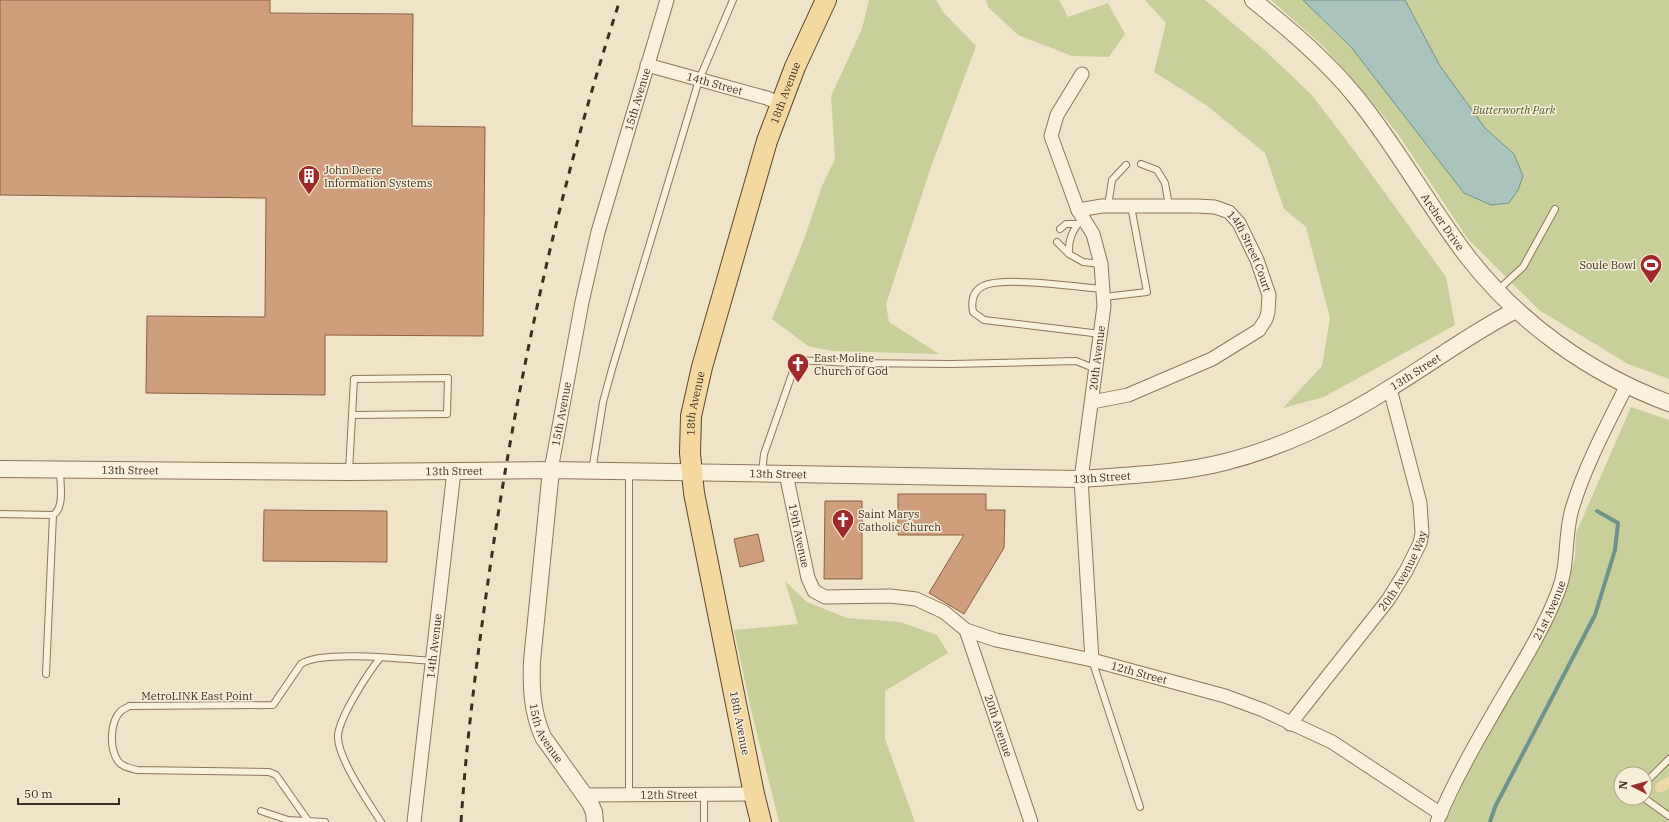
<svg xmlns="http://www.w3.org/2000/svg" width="1669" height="822" font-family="'IBM Plex Serif',serif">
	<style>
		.green { fill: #c9cf9b; fill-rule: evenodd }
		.sand { fill: #ecd9a5 }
		.water { fill: #a9c4bc; stroke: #6f938a }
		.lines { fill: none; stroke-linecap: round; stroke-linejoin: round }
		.stream { stroke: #6f938a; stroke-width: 4 }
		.building { fill: #cf9f7d; stroke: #8d5f41 }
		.service-casing { stroke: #8d765c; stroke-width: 8 }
		.minor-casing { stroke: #8d765c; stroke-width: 15 }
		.tertiary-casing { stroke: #8d765c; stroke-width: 18 }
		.primary-casing { stroke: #5b4430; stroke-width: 22 }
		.service { stroke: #faf1dc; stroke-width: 6 }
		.minor { stroke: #faf1dc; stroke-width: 13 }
		.tertiary { stroke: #faf1dc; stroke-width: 16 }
		.primary { stroke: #f3d9a0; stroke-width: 20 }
		.rail { stroke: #3d2e20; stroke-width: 3; stroke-dasharray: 7 7; stroke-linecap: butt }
		.labels { text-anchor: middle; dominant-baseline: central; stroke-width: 3; stroke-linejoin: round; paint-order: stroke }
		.street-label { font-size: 11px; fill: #3d2e20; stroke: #f7eed8 }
		.park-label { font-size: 11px; font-style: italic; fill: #4d5a26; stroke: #f7eed8 }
		.poi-label { font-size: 11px; fill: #3d2e20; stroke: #f7eed8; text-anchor: start }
	</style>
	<rect width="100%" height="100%" fill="#f0e4c8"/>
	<g class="green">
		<path d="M 869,0 L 936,0 L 943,12 L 976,46 L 931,167 L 886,304 L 889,322 L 939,354 L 832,351 L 808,346 L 772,319 L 803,242 L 822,186 L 835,159 L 831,96 L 862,29 Z"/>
		<path d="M 986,0 L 1059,0 L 1068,17 L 1108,3 L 1125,34 L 1109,57 L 1072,56 L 1018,35 L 988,7 Z"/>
		<path d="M 1145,0 L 1205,0 L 1261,47 L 1311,94 L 1353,149 L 1446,277 L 1455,325 L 1324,397 L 1283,408 L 1322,366 L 1330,318 L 1306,227 L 1284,209 L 1265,153 L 1206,105 L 1154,72 L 1166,23 Z"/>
		<path d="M 1271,0 L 1669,0 L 1669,379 L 1628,364 L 1539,310 L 1468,239 L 1398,134 L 1359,86 L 1325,48 Z"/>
		<path d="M 1631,407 L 1669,420 L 1669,822 L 1445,822 L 1475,759 L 1541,642 L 1567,584 L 1575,558 L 1576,533 ZM 1621,774 L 1645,774 L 1645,798 L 1621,798 Z"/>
		<path d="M 785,581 L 807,602 L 847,618 L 900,622 L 937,635 L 948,653 L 885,691 L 885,739 L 915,822 L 779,822 L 751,710 L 734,630 L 798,624 Z"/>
	</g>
	<path class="sand" d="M 1669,776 L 1669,788 L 1662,792 L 1657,792 L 1655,788 L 1657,783 Z"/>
	<path class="water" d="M 1303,0 L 1405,0 L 1440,66 L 1485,128 L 1514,154 L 1523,176 L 1518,190 L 1509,203 L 1491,205 L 1464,193 L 1351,47 Z"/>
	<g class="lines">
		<path class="stream" d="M 1490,822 L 1495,807 L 1595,615 L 1615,550 L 1618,523 L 1597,511"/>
	</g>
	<g class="building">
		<path d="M 0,0 L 270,0 L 270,13 L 413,14 L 412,126 L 485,127 L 483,336 L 325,335 L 325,395 L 146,393 L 147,316 L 265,317 L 266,198 L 0,195 Z"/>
		<path d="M 898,494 L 986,494 L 986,510 L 1005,510 L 1004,548 L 964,614 L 929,593 L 964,535 L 898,535 Z"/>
		<path d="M 825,501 L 862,501 L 862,579 L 824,579 Z"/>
		<path d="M 264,510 L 387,511 L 387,562 L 263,561 Z"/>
		<path d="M 758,534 L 764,561 L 740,567 L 734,539 Z"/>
	</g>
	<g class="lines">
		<g class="service-casing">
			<g id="service">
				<path d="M 1141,164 L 1157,170 L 1165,183 L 1169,206"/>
				<path d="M 1108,206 L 1112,180 L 1126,165"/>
				<path d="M 1083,218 C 1073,229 1068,239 1069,254 L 1083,262 L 1101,264"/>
				<path d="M 1060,229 L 1066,224 L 1078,224"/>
				<path d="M 1057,242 L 1069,254"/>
				<path d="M 1498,290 L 1523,267 L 1555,209"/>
				<path d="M 1104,297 L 1147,292 L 1131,206"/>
				<path d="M 1101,334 L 984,320 L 973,312 C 971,301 973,291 983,286 C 1004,276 1077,287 1103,289"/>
				<path d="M 349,471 L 354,379 L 448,378 L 447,414 L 352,415"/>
				<path d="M 592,471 L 603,402 L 612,369 L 699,80 L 733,0"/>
				<path d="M 629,472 L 629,795"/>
				<path d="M 762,473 L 764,454 L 797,360 L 850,363 L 952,364 L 1076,361 L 1096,369"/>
				<path d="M 0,514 L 53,515 C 65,508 60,483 60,471"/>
				<path d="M 380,658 C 368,673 340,716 338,735 C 336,756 369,803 381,822"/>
				<path d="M 1092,660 L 1140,807"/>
				<path d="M 46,674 L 53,515"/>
				<path d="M 1645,783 L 1669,759"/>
				<path d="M 1644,798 L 1669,816"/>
				<path d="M 261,811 L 288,820 L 325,822"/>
				<path d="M 309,822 L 276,775 L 269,772 L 137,770 C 130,768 122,767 118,761 C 109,748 110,721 121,711 C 123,709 127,708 129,706 L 273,705 L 301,664 C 321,650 404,659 432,661"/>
				<path d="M 704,822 L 704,794"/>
			</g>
		</g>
		<g class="minor-casing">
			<g id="minor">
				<path id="s1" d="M 647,65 L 767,98 L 781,104"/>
				<path d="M 1082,74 L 1057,115 L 1051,136 L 1078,210 L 1093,234 L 1101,264 L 1104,306 L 1081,479 L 1092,660"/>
				<path id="s2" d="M 1078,210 L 1102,206 L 1197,206 L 1215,207 L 1229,212 L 1239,223 L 1257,260 L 1269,295 L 1268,312 L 1266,319 L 1259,330 L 1212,359 L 1128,395 L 1092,402"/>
				<path id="s3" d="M 551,470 L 582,302 L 598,232 L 667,0"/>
				<path id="s4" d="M 786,474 L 808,578 L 814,591 L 825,597 L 890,596 L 916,599 L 944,612 L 966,630 L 996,640 L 1092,660 L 1225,696 L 1263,710 L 1332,742 L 1441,814"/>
				<path id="s5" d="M 966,630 L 1031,822"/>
				<path id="s6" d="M 1290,724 L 1388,600 L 1406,571 L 1420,543 L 1422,533 L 1420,503 L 1390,389"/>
				<path id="s7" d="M 584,795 L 754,794"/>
				<path id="s8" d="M 414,822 L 454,471"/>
				<path id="s9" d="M 1437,822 C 1452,786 1471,751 1491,717 C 1514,676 1541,636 1558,592 C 1569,565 1564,536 1572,509 C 1585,466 1607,425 1627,385"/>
			</g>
		</g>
		<g class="tertiary-casing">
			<g id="tertiary">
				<path id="s10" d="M 1253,0 C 1289,29 1327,61 1356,97 C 1397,147 1427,204 1467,256 C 1518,322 1590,374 1669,403"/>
				<path id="s11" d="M 0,469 L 349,472 L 551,470 L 1081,479 C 1129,475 1178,474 1225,462 C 1281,448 1342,419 1390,388 C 1433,362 1471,333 1516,310"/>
				<path id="s12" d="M 551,470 L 532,661 C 531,688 532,712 543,737 L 590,803 L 594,812 L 595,822"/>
			</g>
		</g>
		<g class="primary-casing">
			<g id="primary">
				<path id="s13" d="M 761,822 L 754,794 L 694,493 L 690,453 L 691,416 L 702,367 L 767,141 L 795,67 L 826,0"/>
			</g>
		</g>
		<use href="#service" class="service"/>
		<use href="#minor" class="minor"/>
		<use href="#tertiary" class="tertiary"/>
		<use href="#primary" class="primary"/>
		<path class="rail" d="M 461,822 C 467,732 479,643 492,554 C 520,366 561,180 620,0"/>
	</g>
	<defs>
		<g id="building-pin" transform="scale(1.15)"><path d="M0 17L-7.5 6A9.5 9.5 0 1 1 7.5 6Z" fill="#9e2a2b" stroke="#f7eed8"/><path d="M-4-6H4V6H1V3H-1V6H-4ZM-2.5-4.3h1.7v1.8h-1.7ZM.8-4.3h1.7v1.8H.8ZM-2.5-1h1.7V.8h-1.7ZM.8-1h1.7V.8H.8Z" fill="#fff"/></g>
		<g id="stadium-pin" transform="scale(1.15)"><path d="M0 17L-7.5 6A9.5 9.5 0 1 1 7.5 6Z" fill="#9e2a2b" stroke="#f7eed8"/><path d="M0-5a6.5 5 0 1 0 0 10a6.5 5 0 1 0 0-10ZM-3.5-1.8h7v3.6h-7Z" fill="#fff"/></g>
		<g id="church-pin" transform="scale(1.15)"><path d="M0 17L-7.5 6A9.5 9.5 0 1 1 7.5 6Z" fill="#9e2a2b" stroke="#f7eed8"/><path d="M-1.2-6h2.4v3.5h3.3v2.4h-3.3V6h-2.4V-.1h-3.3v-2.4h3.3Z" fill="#fff"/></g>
	</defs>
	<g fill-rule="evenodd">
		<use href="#building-pin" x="309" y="176"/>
		<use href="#stadium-pin" x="1651" y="265"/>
		<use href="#church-pin" x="798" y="364"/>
		<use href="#church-pin" x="843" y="520"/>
	</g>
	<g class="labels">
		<g class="street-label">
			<text stroke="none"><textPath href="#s1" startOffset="70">14th Street</textPath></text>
			<text stroke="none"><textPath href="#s13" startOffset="750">18th Avenue</textPath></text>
			<text stroke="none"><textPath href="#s3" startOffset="381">15th Avenue</textPath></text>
			<text stroke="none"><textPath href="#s10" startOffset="294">Archer Drive</textPath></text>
			<text stroke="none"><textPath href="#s2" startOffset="197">14th Street Court</textPath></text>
			<text transform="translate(1097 358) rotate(-83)">20th Avenue</text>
			<text stroke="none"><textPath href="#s11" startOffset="1438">13th Street</textPath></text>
			<text stroke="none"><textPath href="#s13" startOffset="426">18th Avenue</textPath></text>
			<text stroke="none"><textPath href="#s3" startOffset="57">15th Avenue</textPath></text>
			<text stroke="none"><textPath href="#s11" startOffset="130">13th Street</textPath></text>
			<text stroke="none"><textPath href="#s11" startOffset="454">13th Street</textPath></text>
			<text stroke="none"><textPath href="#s11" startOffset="778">13th Street</textPath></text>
			<text stroke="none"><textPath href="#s11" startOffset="1102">13th Street</textPath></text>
			<text stroke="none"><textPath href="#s4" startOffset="63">19th Avenue</textPath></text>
			<text stroke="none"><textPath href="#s6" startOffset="191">20th Avenue Way</textPath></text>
			<text stroke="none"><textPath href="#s9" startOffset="240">21st Avenue</textPath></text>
			<text stroke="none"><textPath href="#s8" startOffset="177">14th Avenue</textPath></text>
			<text stroke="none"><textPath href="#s4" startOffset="462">12th Street</textPath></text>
			<text x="197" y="696">MetroLINK East Point</text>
			<text transform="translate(740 723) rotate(79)">18th Avenue</text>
			<text stroke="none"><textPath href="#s5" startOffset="101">20th Avenue</textPath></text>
			<text stroke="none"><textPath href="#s12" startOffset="267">15th Avenue</textPath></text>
			<text stroke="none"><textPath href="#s7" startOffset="85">12th Street</textPath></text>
		</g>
		<g class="park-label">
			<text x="1514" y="110">Butterworth Park</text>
		</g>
		<g class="poi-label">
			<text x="324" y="170">John Deere<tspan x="324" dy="13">Information Systems</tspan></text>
			<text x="1636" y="265" text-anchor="end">Soule Bowl</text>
			<text x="814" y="358">East Moline<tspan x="814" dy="13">Church of God</tspan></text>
			<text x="858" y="514">Saint Marys<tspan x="858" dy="13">Catholic Church</tspan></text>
		</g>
	</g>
	<g transform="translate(1633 786) rotate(276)"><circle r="19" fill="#f7eed8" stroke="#ada18e"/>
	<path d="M0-3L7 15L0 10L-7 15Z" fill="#9e2a2b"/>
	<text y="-6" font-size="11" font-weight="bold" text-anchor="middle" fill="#3d2e20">N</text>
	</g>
	<path d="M18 798v6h101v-6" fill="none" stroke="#3d2e20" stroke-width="2"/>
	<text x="24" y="798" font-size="12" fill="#3d2e20" stroke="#f7eed8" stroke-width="3" paint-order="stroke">50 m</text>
</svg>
